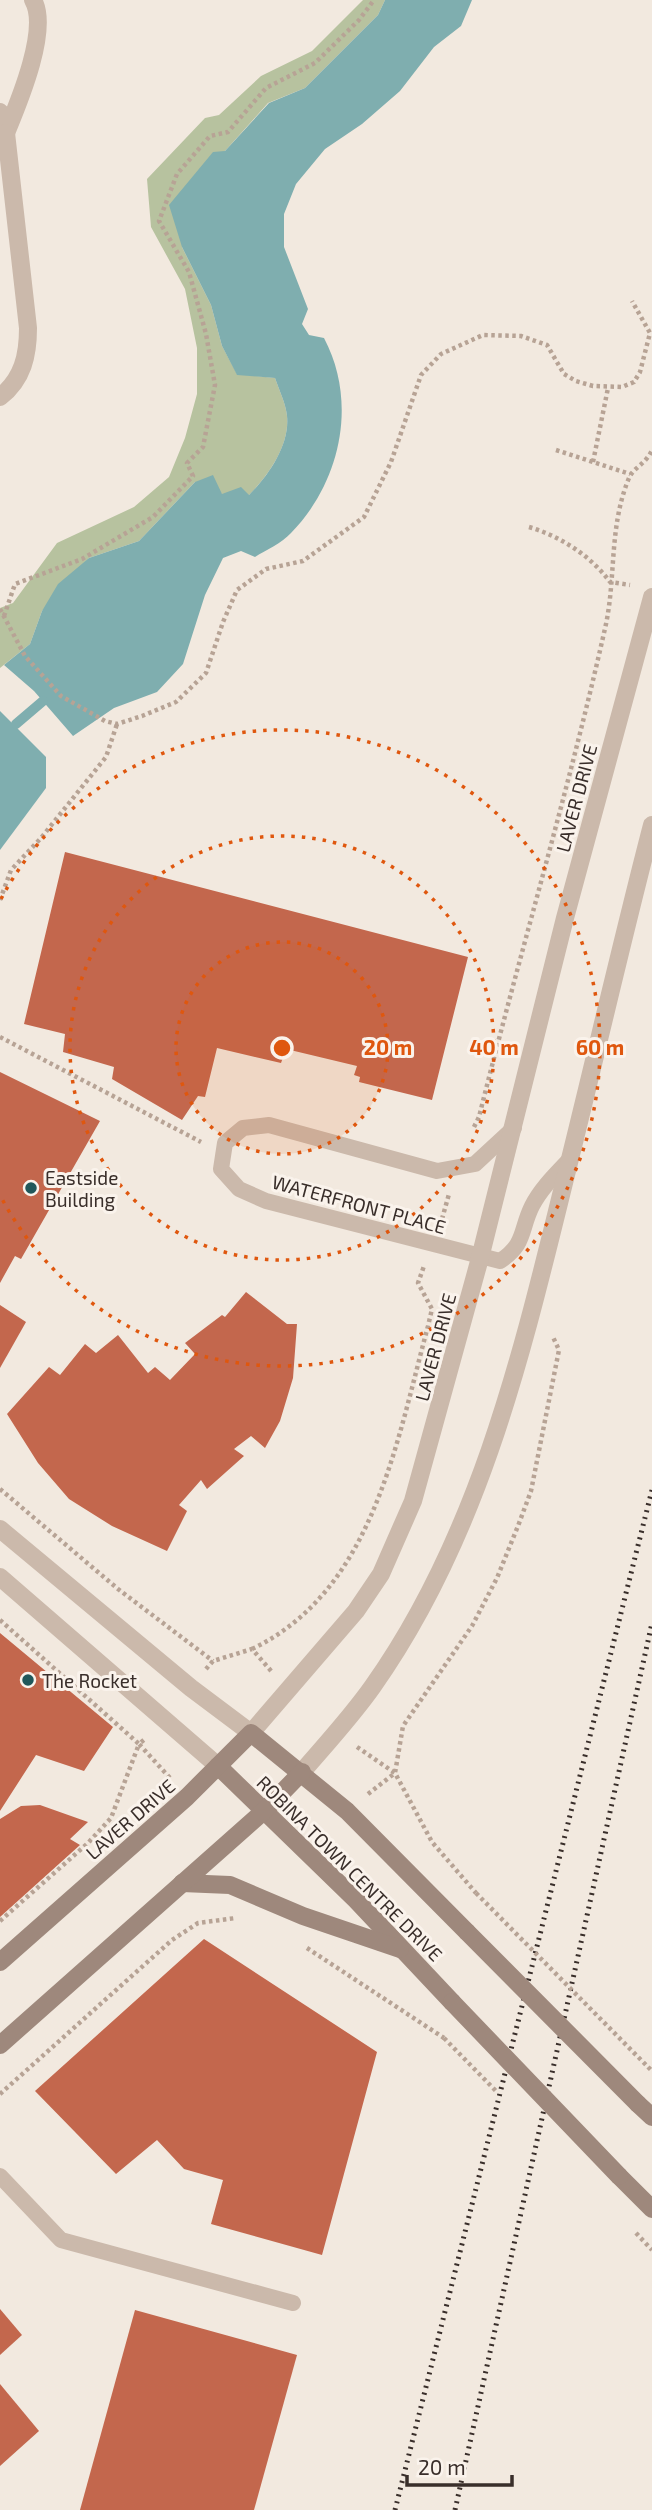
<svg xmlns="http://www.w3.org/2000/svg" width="652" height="2510" font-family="'Exo 2',sans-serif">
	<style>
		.green { fill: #b7c29f }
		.water { fill: #7faeaf }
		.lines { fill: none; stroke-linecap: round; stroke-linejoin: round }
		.stream { stroke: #7faeaf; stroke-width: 10 }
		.building { fill: #c3674d }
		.path { stroke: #b7a395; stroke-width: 4.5; stroke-dasharray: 3.5 3.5; stroke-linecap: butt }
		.service { stroke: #cbb9ab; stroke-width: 16 }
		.minor { stroke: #cbb9ab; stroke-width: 18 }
		.tertiary { stroke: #cbb9ab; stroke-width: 18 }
		.secondary { stroke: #9e887c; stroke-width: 18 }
		.rail { stroke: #392e2a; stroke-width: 5; stroke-dasharray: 2 5; stroke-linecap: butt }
		.path-bridge { stroke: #b7a395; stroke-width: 4.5; stroke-dasharray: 3.5 3.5; stroke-linecap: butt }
		.secondary-bridge { stroke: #9e887c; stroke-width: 18 }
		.ring { fill: none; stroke: #df570e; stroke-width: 3.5; stroke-dasharray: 3.5 7 }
		.poi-dot { fill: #20575a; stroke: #faf3ec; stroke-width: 2.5 }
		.labels { text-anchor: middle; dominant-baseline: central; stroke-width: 6; stroke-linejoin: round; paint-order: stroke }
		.street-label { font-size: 19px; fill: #392e2a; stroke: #faf3ec }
		.poi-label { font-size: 19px; fill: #392e2a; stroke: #faf3ec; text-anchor: start }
		.centre { fill: #df570e; stroke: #faf3ec; stroke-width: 3.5 }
		.ring-label { font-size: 21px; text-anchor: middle; font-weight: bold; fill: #df570e; stroke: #faf3ec; stroke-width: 6; stroke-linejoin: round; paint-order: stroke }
	</style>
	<rect width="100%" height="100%" fill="#f2e9df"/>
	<path class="green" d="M 363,0 L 385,0 L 378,15 L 305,88 L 268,103 L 225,151 L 182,247 L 211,305 L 222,346 L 237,374 L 275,378 C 279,390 286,404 287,416 C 290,445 268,476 248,496 L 222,494 L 195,482 L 139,541 L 89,558 L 42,611 L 30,644 L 0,668 L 0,608 L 13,603 L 57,543 L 134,507 L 169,477 L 185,438 L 197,394 L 197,348 L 185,289 L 151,227 L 147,179 L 205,118 L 219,115 L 261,76 L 312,51 Z"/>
	<g class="water">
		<path d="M 385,0 L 472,0 L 461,26 L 434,47 L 400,91 L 362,124 L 325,149 L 296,184 L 284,214 L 284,247 L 308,309 L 302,324 L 309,335 L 324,338 C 358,402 341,482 291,533 C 282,543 266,550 255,557 L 241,551 L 223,558 L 205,595 L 183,664 L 157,692 L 114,708 L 73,736 L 34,691 L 4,665 L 30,644 L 42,611 L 58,584 L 89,558 L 139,541 L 195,482 L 213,475 L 222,494 L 241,487 L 249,495 C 268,476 290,445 287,416 C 286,404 279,390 275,378 L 237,375 L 222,346 L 211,305 L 182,247 L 169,205 L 213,152 L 225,151 L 269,103 L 305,88 L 378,15 Z"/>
		<path d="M 0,711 L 46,757 L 46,788 L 0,850 Z"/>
	</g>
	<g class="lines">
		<path class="stream" d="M 16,724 L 43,701"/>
	</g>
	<g class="building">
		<path d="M 65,852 L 468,957 L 432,1100 L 359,1082 L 360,1077 L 354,1075 L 357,1066 L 286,1049 L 281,1063 L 217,1048 L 205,1097 L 198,1096 L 182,1120 L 112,1079 L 114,1067 L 63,1052 L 65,1034 L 24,1024 Z"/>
		<path d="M 0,1072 L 100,1121 L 21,1259 L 15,1256 L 0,1283 Z"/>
		<path d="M 246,1292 L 287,1324 L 297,1324 L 293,1378 L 280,1421 L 265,1448 L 251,1436 L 234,1449 L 244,1456 L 207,1489 L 201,1480 L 179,1505 L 187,1511 L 167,1551 L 112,1526 L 69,1499 L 38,1463 L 7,1414 L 49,1367 L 60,1375 L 85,1344 L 96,1353 L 118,1335 L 148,1373 L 155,1367 L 170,1380 L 195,1354 L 185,1343 L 222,1315 L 225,1317 Z"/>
		<path d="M 0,1305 L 26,1322 L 0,1368 Z"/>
		<path d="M 0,1633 L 113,1727 L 84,1771 L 36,1755 L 0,1811 Z"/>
		<path d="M 40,1805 L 88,1822 L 70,1839 L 80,1845 L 0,1917 L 0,1819 L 21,1806 Z"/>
		<path d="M 204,1939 L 377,2052 L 322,2255 L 211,2224 L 223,2180 L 184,2169 L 157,2140 L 116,2174 L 35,2091 Z"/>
		<path d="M 0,2309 L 22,2335 L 0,2355 Z"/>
		<path d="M 135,2310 L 297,2355 L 254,2510 L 80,2510 Z"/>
		<path d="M 0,2384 L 39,2431 L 0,2466 Z"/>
	</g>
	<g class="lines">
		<g class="path">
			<path d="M 556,450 L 630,474"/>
			<path d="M 593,462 L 608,388"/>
			<path d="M 529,527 C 560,536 591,556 610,582 L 630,585"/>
			<path d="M 0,609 L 25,656 L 61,696 L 105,721 L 117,724 L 142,716 L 176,702 L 206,673 L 223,622 L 237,590 L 266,569 L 303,561 L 364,517 L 391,462 L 421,375 L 441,354 L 483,335 L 521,336 L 547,345 L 564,374 L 576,381 L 593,386 L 622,387 L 634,382 L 640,372 L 650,333 L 632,301"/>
			<path d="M 4,616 L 15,584 L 82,559 L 153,517 L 193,476 L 187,463 L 203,447 L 215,385 L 206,334 L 189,272 L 159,221 L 177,174 L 210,136 L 228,132 L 266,88 L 315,63 L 359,20 L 374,0"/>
			<path d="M 0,900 L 11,870 L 41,838 L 106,757 L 117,724"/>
			<path d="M 0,1037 L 201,1142"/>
			<path d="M 474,1127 L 479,1117 C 520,952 569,790 606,624 C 616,576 609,526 629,478 C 633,468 646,464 652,450"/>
			<path d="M 442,1219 L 449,1194"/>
			<path d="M 0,1489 L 118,1589 L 213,1661"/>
			<path d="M 0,1620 L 139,1744 L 145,1739"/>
			<path d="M 252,1649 C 373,1591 396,1444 428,1326 L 432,1309 L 418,1283 L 424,1266"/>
			<path d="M 206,1669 L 213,1661 L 252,1649 L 272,1672"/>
			<path d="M 357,1747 L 395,1773 L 432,1842 L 476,1893"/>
			<path d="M 368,1794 L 395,1773 L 403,1726 L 472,1626 L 497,1578 L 518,1526 L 531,1491 L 559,1350 L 553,1337"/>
			<path d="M 0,1921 L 88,1843 L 111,1818 L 139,1744 L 170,1778"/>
			<path d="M 307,1948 L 444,2038"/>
			<path d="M 648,2067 L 652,2071"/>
			<path d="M 0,2094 L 172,1940 L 198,1923 L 236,1918"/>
			<path d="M 636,2233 L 652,2250"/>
		</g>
		<g class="service">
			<path d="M 514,1128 L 475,1164 L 437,1171 L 269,1125 L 243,1128 L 225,1143 L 221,1169 L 239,1189 L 266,1201 L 500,1261 C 526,1244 520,1230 532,1206 C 541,1188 557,1173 570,1159"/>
			<path d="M 0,2176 L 61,2240 L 293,2303"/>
		</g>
		<g class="minor">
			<path d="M 0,112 L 6,133 C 18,104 50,29 33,0"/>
			<path d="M 0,397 C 23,379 28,355 28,328 L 6,133"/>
		</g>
		<g class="tertiary">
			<path d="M 0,1529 L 191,1688 L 251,1733 L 356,1611 L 381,1574 L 413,1501 L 480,1258 L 565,918 L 652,597"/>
			<path d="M 0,1577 L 218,1766"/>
			<path d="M 302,1772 C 326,1744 352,1716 373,1686 C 476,1540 519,1366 561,1195 C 592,1072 620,948 652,825"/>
		</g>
		<g class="secondary">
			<path d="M 218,1766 L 356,1900 L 452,2002"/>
			<path d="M 182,1883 L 230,1885 L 303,1916 L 400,1949"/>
			<path d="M 0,1962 L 187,1797 L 251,1733 L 347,1811 L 467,1932"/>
			<path d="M 0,2045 L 265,1810 L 302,1772"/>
			<path d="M 638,2104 L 652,2117"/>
			<path d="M 619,2176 L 652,2209"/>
		</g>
		<g class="rail">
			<path d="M 395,2510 L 652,1490"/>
			<path d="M 455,2510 L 652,1623"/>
		</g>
		<g class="path-bridge">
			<path d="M 476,1893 L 648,2067"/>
			<path d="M 444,2038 L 497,2092"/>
		</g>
		<g class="secondary-bridge">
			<path d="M 467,1932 L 638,2104"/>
			<path d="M 452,2002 L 619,2176"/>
		</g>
	</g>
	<circle cx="282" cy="1048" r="106" fill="#df570e" fill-opacity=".12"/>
	<g class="ring">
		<circle cx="282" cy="1048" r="106"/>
		<circle cx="282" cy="1048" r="212"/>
		<path d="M1 899A318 318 0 1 1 1 1197"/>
	</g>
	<g class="poi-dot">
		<circle cx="31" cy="1188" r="7"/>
		<circle cx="28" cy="1680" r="7"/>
	</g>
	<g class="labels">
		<g class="street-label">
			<text transform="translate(576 798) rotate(-75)">LAVER DRIVE</text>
			<text transform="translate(359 1204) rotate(15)">WATERFRONT PLACE</text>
			<text transform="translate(435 1347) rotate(-75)">LAVER DRIVE</text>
			<text transform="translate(130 1819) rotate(-41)">LAVER DRIVE</text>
			<text transform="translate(350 1868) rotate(45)">ROBINA TOWN CENTRE DRIVE</text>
		</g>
		<g class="poi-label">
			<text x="45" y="1177">Eastside<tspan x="45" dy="22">Building</tspan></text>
			<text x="42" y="1680">The Rocket</text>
		</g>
	</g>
	<circle cx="282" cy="1048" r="10" class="centre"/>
	<g class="ring-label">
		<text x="388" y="1055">20 m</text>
		<text x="494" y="1055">40 m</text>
		<text x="600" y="1055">60 m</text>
	</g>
	<path d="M407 2475v10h105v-10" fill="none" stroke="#392e2a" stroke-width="3.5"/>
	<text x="418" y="2475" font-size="21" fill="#392e2a" stroke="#faf3ec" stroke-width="5" paint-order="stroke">20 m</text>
</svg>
